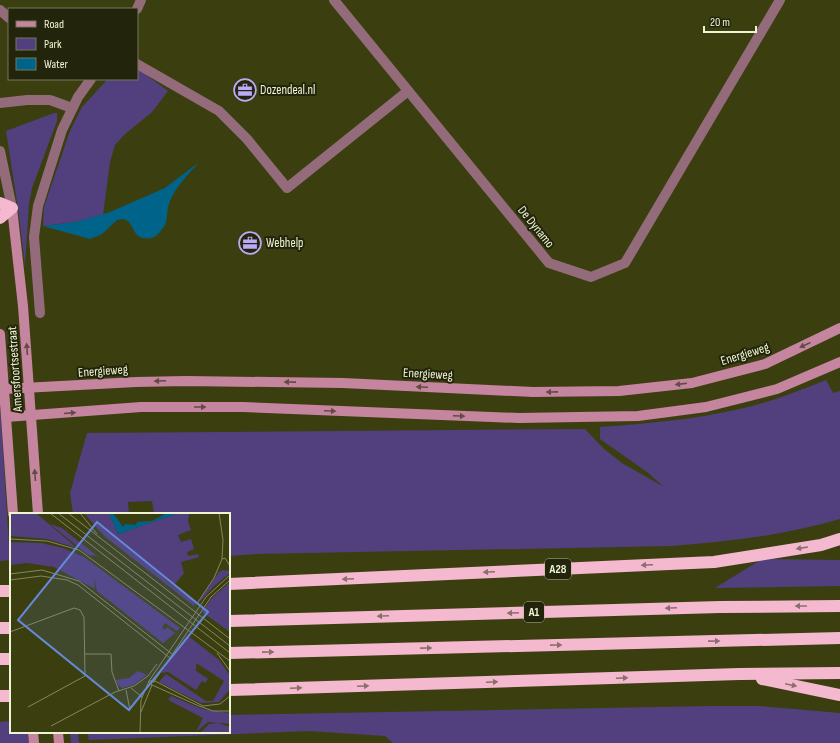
<svg xmlns="http://www.w3.org/2000/svg" width="840" height="743" font-family="'Sofia Sans Condensed',sans-serif">
	<style>
		.green { fill: #513f7e }
		.water { fill: #00638a }
		.lines { fill: none; stroke-linecap: round; stroke-linejoin: round }
		.minor { stroke: #946b7b; stroke-width: 10 }
		.secondary { stroke: #c5859e; stroke-width: 10 }
		.motorway { stroke: #f5b9cf; stroke-width: 12 }
		.oneway { fill: #634b46 }
		.oneway2 { fill: #8c6f6d }
		.labels { text-anchor: middle; dominant-baseline: central; stroke-width: 4; stroke-linejoin: round; paint-order: stroke }
		.shield { fill: #22250b; stroke: #b2b698; stroke-width: 1 }
		.shield-label { font-size: 12px; font-weight: bold; fill: #eff4d4 }
		.poi-label { font-size: 13px; fill: #eff4d4; stroke: #22250b; text-anchor: start }
		.street-label { font-size: 13px; fill: #eff4d4; stroke: #22250b }
		.inset-road { fill: none; stroke: #83875e; stroke-width: 1 }
		.view { fill: #6688d7; fill-opacity: 0.15; stroke: #6688d7; stroke-width: 2 }
		.inset-edge { fill: none; stroke: #eff4d4; stroke-width: 2 }
	</style>
	<rect width="100%" height="100%" fill="#3b3f10"/>
	<g class="green">
		<path d="M 137,71 L 141,71 L 168,91 L 152,112 L 124,135 L 115,145 L 110,162 L 103,215 L 76,222 L 43,226 L 44,207 L 70,131 L 82,107 L 108,79 L 137,79 Z"/>
		<path d="M 54,113 L 57,113 L 57,121 L 32,188 L 29,203 L 25,266 L 18,208 L 6,131 Z"/>
		<path d="M 826,380 L 833,393 L 840,391 L 840,519 C 785,535 729,542 671,546 L 256,554 L 229,556 L 229,514 L 154,514 L 152,501 L 128,502 L 129,514 L 73,514 L 70,493 L 87,433 L 585,429 L 604,449 L 622,463 L 664,487 L 647,472 L 600,439 L 600,427 C 655,423 710,418 763,403 C 784,397 805,388 826,380 Z"/>
		<path d="M 0,405 L 10,560 L 0,561 Z"/>
		<path d="M 762,559 L 840,560 L 840,586 L 715,588 Z"/>
		<path d="M 711,706 L 759,706 L 840,713 L 840,743 L 393,743 L 385,736 L 309,731 L 89,740 L 87,732 L 229,732 L 229,715 Z"/>
		<path d="M 11,721 L 11,732 L 28,732 L 29,743 L 0,743 L 0,722 Z"/>
		<path d="M 70,732 L 78,732 L 79,743 L 71,743 Z"/>
	</g>
	<path class="water" d="M 198,163 C 188,175 176,186 170,201 C 164,215 172,221 157,235 C 154,238 148,239 143,238 C 134,236 134,228 129,222 C 128,221 126,220 124,219 L 117,220 L 102,234 L 90,239 L 43,226 L 76,222 L 110,212 L 165,188 Z"/>
	<g class="lines">
		<g class="minor">
			<path d="M 334,0 L 549,263 L 591,277 L 625,263 L 780,0"/>
			<path d="M 137,9 L 141,0"/>
			<path d="M 0,10 L 9,18"/>
			<path d="M 137,64 L 219,111 L 247,139 L 287,188 L 408,91"/>
			<path d="M 0,103 L 27,100 L 50,100 L 72,108"/>
			<path d="M 0,151 L 12,208"/>
			<path d="M 40,313 L 34,237 L 38,206 L 62,130 L 78,97 L 91,79"/>
		</g>
		<g class="secondary">
			<path d="M 12,208 L 23,306 L 38,514"/>
			<path d="M 0,334 L 13,514"/>
			<path d="M 4,389 L 136,382 L 186,381 L 343,383 L 533,392 L 619,391 L 692,383 L 765,364 L 840,328"/>
			<path d="M 6,417 L 141,407 L 243,407 L 519,418 L 638,416 L 706,407 L 777,389 L 840,362"/>
			<path d="M 33,732 L 34,743"/>
			<path d="M 58,732 L 59,743"/>
		</g>
		<g class="motorway">
			<path d="M 0,203 L 12,208 L 0,218"/>
			<path d="M 229,584 L 714,562 L 821,545 L 840,539"/>
			<path d="M 0,591 L 11,591"/>
			<path d="M 229,621 L 720,607 L 840,606"/>
			<path d="M 0,628 L 11,628"/>
			<path d="M 229,653 L 840,638"/>
			<path d="M 0,659 L 11,659"/>
			<path d="M 762,679 L 840,695"/>
			<path d="M 229,690 L 739,674 L 840,673"/>
			<path d="M 0,696 L 11,696"/>
		</g>
	</g>
	<defs><path id="oneway-solid" d="M-6-.8H1V-3.2L6.5 0L1 3.2V.8H-6Z"/></defs>
	<g class="oneway">
		<use href="#oneway-solid" transform="translate(805 345) rotate(155)"/>
		<use href="#oneway-solid" transform="translate(27 349) rotate(-94)"/>
		<use href="#oneway-solid" transform="translate(160 381) rotate(178)"/>
		<use href="#oneway-solid" transform="translate(290 382) rotate(-179)"/>
		<use href="#oneway-solid" transform="translate(681 384) rotate(173)"/>
		<use href="#oneway-solid" transform="translate(422 387) rotate(-177)"/>
		<use href="#oneway-solid" transform="translate(552 392) rotate(179)"/>
		<use href="#oneway-solid" transform="translate(200 407)"/>
		<use href="#oneway-solid" transform="translate(330 411) rotate(2)"/>
		<use href="#oneway-solid" transform="translate(70 413) rotate(-5)"/>
		<use href="#oneway-solid" transform="translate(459 416) rotate(2)"/>
		<use href="#oneway-solid" transform="translate(35 475) rotate(-94)"/>
	</g>
	<g class="oneway2">
		<use href="#oneway-solid" transform="translate(802 548) rotate(171)"/>
		<use href="#oneway-solid" transform="translate(647 565) rotate(177)"/>
		<use href="#oneway-solid" transform="translate(489 572) rotate(177)"/>
		<use href="#oneway-solid" transform="translate(348 579) rotate(177)"/>
		<use href="#oneway-solid" transform="translate(801 606) rotate(180)"/>
		<use href="#oneway-solid" transform="translate(671 608) rotate(178)"/>
		<use href="#oneway-solid" transform="translate(513 613) rotate(178)"/>
		<use href="#oneway-solid" transform="translate(383 616) rotate(178)"/>
		<use href="#oneway-solid" transform="translate(714 641) rotate(-1)"/>
		<use href="#oneway-solid" transform="translate(556 645) rotate(-1)"/>
		<use href="#oneway-solid" transform="translate(426 648) rotate(-1)"/>
		<use href="#oneway-solid" transform="translate(268 652) rotate(-1)"/>
		<use href="#oneway-solid" transform="translate(622 678) rotate(-2)"/>
		<use href="#oneway-solid" transform="translate(492 682) rotate(-2)"/>
		<use href="#oneway-solid" transform="translate(791 685) rotate(12)"/>
		<use href="#oneway-solid" transform="translate(363 686) rotate(-2)"/>
		<use href="#oneway-solid" transform="translate(296 688) rotate(-2)"/>
	</g>
	<defs>
		<g id="office-ring" transform="scale(1.15)"><circle r="9.5" fill="#22250b" stroke="#bbaaf6" stroke-width="1.5"/><path d="M-6-3h4V-5.5h4V-3h4V5H-6ZM-1-4.5V-3h2v-1.5ZM-6 0V1H6V0Z" fill="#bbaaf6"/></g>
	</defs>
	<g fill-rule="evenodd">
		<use href="#office-ring" x="245" y="90"/>
		<use href="#office-ring" x="250" y="243"/>
	</g>
	<g class="labels">
		<g class="shield">
			<rect x="545" y="559" width="26" height="20" rx="3"/>
			<rect x="524" y="602" width="20" height="20" rx="3"/>
		</g>
		<g class="shield-label">
			<text x="558" y="569">A28</text>
			<text x="534" y="612">A1</text>
		</g>
		<g class="poi-label">
			<text x="260" y="90">Dozendeal.nl</text>
			<text x="266" y="243">Webhelp</text>
		</g>
		<g class="street-label">
			<text transform="translate(536 227) rotate(51)">De Dynamo</text>
			<text transform="translate(745 354) rotate(-17)">Energieweg</text>
			<text transform="translate(15 369) rotate(-94)">Amersfoortsestraat</text>
			<text transform="translate(103 371) rotate(-4)">Energieweg</text>
			<text transform="translate(428 374) rotate(3)">Energieweg</text>
		</g>
	</g>
	<g transform="translate(10 513)">
		<rect width="220" height="220" fill="#3b3f10"/>
		<path d="M 0,0 L 26,0 L 67,35 L 37,26 L 0,23 ZM 74,0 L 99,0 L 108,21 L 169,0 L 183,0 L 179,1 L 178,9 L 181,17 L 168,22 L 171,29 L 181,26 L 184,36 L 177,39 L 178,43 L 188,41 L 189,44 L 171,49 L 174,60 L 165,71 L 146,56 L 156,67 L 186,90 L 184,93 L 94,23 ZM 40,11 L 52,15 L 87,43 L 78,42 ZM 0,29 L 31,30 L 53,35 L 74,44 L 170,115 L 167,118 L 155,110 L 152,115 L 155,117 L 157,114 L 165,120 L 153,130 L 87,78 L 84,64 L 85,76 L 44,54 L 17,50 L 0,52 ZM 213,57 L 220,58 L 220,60 L 204,73 L 185,94 L 209,59 ZM 220,69 L 220,119 L 192,99 L 202,85 ZM 177,122 L 209,147 L 219,161 L 219,177 L 209,189 L 191,190 L 149,169 L 156,161 L 196,188 L 203,188 L 214,168 L 186,150 L 186,158 L 198,166 L 195,170 L 192,168 L 186,177 L 158,159 L 151,160 ZM 128,158 L 137,162 L 123,172 L 112,175 L 108,172 L 106,167 L 119,165 ZM 161,183 L 192,196 L 220,200 L 220,211 L 198,209 L 186,219 L 193,205 L 158,187 ZM 208,210 L 220,214 L 220,220 L 190,220 L 199,211 Z" fill="#513f7e"/>
		<path d="M 99,0 L 103,0 L 113,14 L 115,11 L 126,12 L 127,9 L 142,8 L 157,0 L 169,0 L 108,21 Z" fill="#00638a"/>
		<path class="inset-road" d="M 40,0 L 220,140M 48,0 L 220,133M 58,0 L 220,126M 70,0 L 87,21M 0,26 L 37,28 L 69,37 L 220,148M 212,46 L 215,45 L 220,53M 0,61 L 32,57 L 69,68 L 162,141M 0,67 L 31,63 L 57,67 L 68,72 L 160,145M 188,89 L 204,65 L 212,46 L 213,27 L 209,0M 0,119 L 64,95 L 70,97 L 74,104 L 75,163 L 18,194M 207,140 L 220,158M 75,141 L 101,141 L 102,159 L 109,178M 139,168 L 196,84 L 220,62M 143,170 L 201,84 L 220,67M 121,175 L 132,184M 116,177 L 120,197M 220,183 L 210,191 L 193,193 L 145,168 L 139,168 L 142,172 L 189,193 L 203,198 L 220,198M 131,199 L 142,172M 41,213 L 105,179 L 124,173 L 138,163 L 147,151M 130,220 L 131,187 L 139,168"/>
		<path class="view" d="M 87,9 L 198,99 L 119,197 L 8,107 Z"/>
		<rect width="220" height="220" class="inset-edge"/>
	</g>
	<rect x="8" y="8" width="130" height="72" fill="#22250b" stroke="#74785b"/>
	<rect x="16" y="21" width="20" height="6" fill="#c5859e" stroke="#74785b"/>
	<text x="44" y="28" font-size="12" fill="#eff4d4">Road</text>
	<rect x="16" y="38" width="20" height="12" fill="#513f7e" stroke="#74785b"/>
	<text x="44" y="48" font-size="12" fill="#eff4d4">Park</text>
	<rect x="16" y="58" width="20" height="12" fill="#00638a" stroke="#74785b"/>
	<text x="44" y="68" font-size="12" fill="#eff4d4">Water</text>
	<path d="M704 26v6h52v-6" fill="none" stroke="#eff4d4" stroke-width="2"/>
	<text x="710" y="26" font-size="12" fill="#eff4d4" stroke="#22250b" stroke-width="3" paint-order="stroke">20 m</text>
</svg>
